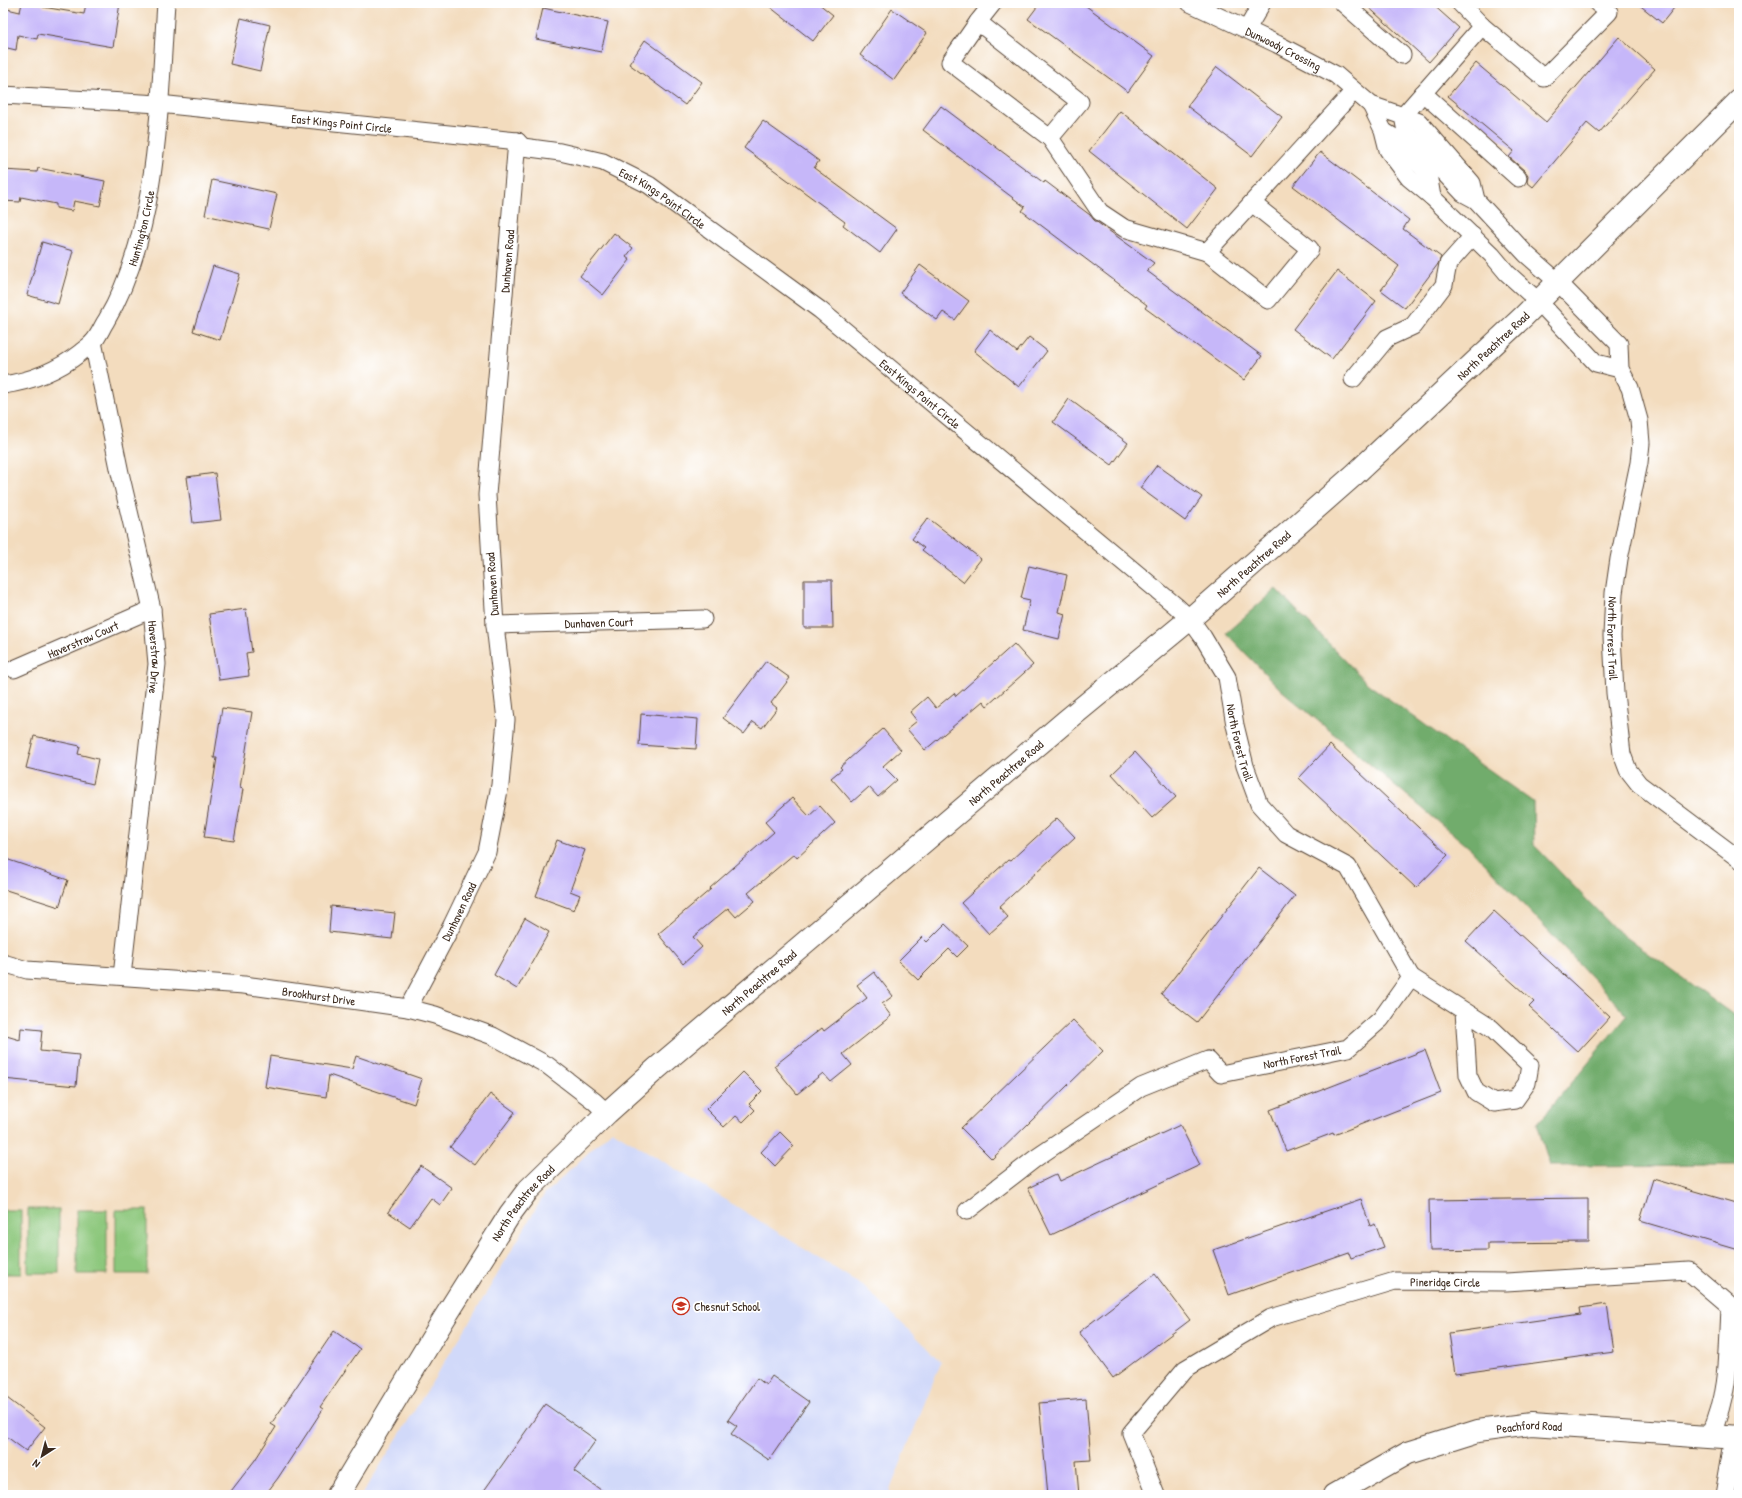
<svg xmlns="http://www.w3.org/2000/svg" width="1742" height="1498" font-family="'Patrick Hand',sans-serif">
	<style>
		.built { fill: #d1d9f9 }
		.green { fill: #8cc77c; stroke: #64784d }
		.forest { fill: #71ac6c; stroke: #566b45 }
		.building { fill: #c6b7f9 }
		.lines { fill: none; stroke-linecap: round; stroke-linejoin: round }
		.street-casing { stroke: #574536; stroke-width: 19 }
		.secondary-casing { stroke: #574536; stroke-width: 24 }
		.street { stroke: #fff; stroke-width: 17 }
		.secondary { stroke: #fff; stroke-width: 22 }
		.labels { text-anchor: middle; dominant-baseline: central; stroke-width: 3.5; stroke-linejoin: round; paint-order: stroke }
		.street-label { font-size: 12px; fill: #3b2a1e; stroke: #fff }
		.poi-label { font-size: 12px; fill: #3b2a1e; stroke: #fff; text-anchor: start }
	</style>
	<rect width="100%" height="100%" fill="#fff"/>
	<filter id="ink" filterUnits="userSpaceOnUse"><feTurbulence type="fractalNoise" baseFrequency=".025" numOctaves="2"/><feDisplacementMap in="SourceGraphic" scale="8" xChannelSelector="R" yChannelSelector="G"/><feConvolveMatrix kernelMatrix="1 2 1 2 8 2 1 2 1" color-interpolation-filters="sRGB"/></filter>
	<filter id="wash" filterUnits="userSpaceOnUse"><feTurbulence type="fractalNoise" baseFrequency=".012" numOctaves="4" result="noise"/><feDisplacementMap in="SourceGraphic" scale="16" xChannelSelector="R" yChannelSelector="G"/><feGaussianBlur stdDeviation="0.9" result="paint"/><feColorMatrix in="noise" values="0 0 0 0 0 0 0 0 0 0 0 0 0 0 0 0 0 1.4 0 .05"/><feComposite in="paint" operator="in"/></filter>
	<g filter="url(#wash)">
		<rect width="100%" height="100%" fill="#f3dcbe"/>
		<path class="built" d="M 612,1130 L 739,1208 L 865,1287 L 941,1362 L 888,1495 L 362,1495 L 467,1326 L 544,1195 Z"/>
		<g class="green">
			<rect x="28" y="1209" width="31" height="64"/>
			<rect x="3" y="1210" width="18" height="64"/>
			<rect x="77" y="1210" width="30" height="64"/>
			<rect x="116" y="1210" width="31" height="64"/>
		</g>
		<path class="forest" d="M 1276,589 L 1368,684 L 1533,802 L 1534,845 L 1615,929 L 1739,1019 L 1739,1165 L 1550,1166 L 1537,1124 L 1627,1015 L 1471,849 L 1280,689 L 1226,633 Z"/>
		<g id="blocks">
			<g class="building">
				<path d="M 22,3 L 33,3 L 44,5 L 43,7 L 84,14 L 86,3 L 120,3 L 113,47 L 38,34 L 37,39 L 18,35 L 16,50 L 3,47 L 3,8 L 20,12 Z"/>
				<path d="M 765,3 L 818,3 L 833,15 L 813,41 Z"/>
				<path d="M 1040,3 L 1082,3 L 1154,56 L 1128,92 L 1028,19 Z"/>
				<path d="M 1364,3 L 1431,3 L 1459,28 L 1429,62 Z"/>
				<path d="M 1637,3 L 1678,3 L 1662,23 Z"/>
				<path d="M 543,8 L 608,22 L 601,52 L 536,39 Z"/>
				<path d="M 892,9 L 927,33 L 894,80 L 860,55 Z"/>
				<path d="M 241,18 L 270,25 L 260,71 L 230,64 Z"/>
				<path d="M 1619,37 L 1655,69 L 1599,133 L 1587,123 L 1533,187 L 1527,182 L 1528,175 L 1525,171 L 1509,157 L 1514,151 L 1448,96 L 1476,63 L 1546,122 Z"/>
				<path d="M 645,40 L 702,82 L 685,105 L 629,64 Z"/>
				<path d="M 1217,67 L 1282,117 L 1252,156 L 1187,106 Z"/>
				<path d="M 941,106 L 1044,183 L 1045,181 L 1090,215 L 1094,220 L 1154,263 L 1147,271 L 1262,356 L 1244,380 L 1145,308 L 1147,305 L 1022,211 L 1025,207 L 923,130 Z"/>
				<path d="M 1120,111 L 1218,189 L 1187,229 L 1089,151 Z"/>
				<path d="M 763,121 L 819,161 L 814,168 L 897,229 L 880,253 L 843,225 L 845,222 L 744,148 Z"/>
				<path d="M 1320,152 L 1409,220 L 1403,229 L 1441,257 L 1438,264 L 1405,308 L 1381,290 L 1399,266 L 1293,186 Z"/>
				<path d="M 38,168 L 105,181 L 100,206 L 74,201 L 72,211 L 56,208 L 56,204 L 21,197 L 20,202 L 3,201 L 3,170 L 37,172 Z"/>
				<path d="M 212,180 L 277,194 L 269,229 L 205,215 Z"/>
				<path d="M 614,233 L 633,248 L 626,257 L 630,260 L 603,295 L 580,276 Z"/>
				<path d="M 42,242 L 73,251 L 58,304 L 27,295 Z"/>
				<path d="M 920,265 L 969,301 L 955,320 L 943,312 L 937,320 L 900,293 Z"/>
				<path d="M 213,266 L 240,274 L 220,340 L 193,331 Z"/>
				<path d="M 1337,271 L 1376,301 L 1332,359 L 1293,329 Z"/>
				<path d="M 990,330 L 1017,352 L 1029,337 L 1047,351 L 1019,387 L 974,351 Z"/>
				<path d="M 1069,399 L 1128,443 L 1112,465 L 1053,422 Z"/>
				<path d="M 1157,465 L 1202,497 L 1185,521 L 1140,488 Z"/>
				<path d="M 215,473 L 221,520 L 193,523 L 187,477 Z"/>
				<path d="M 928,518 L 981,559 L 963,582 L 922,550 L 924,548 L 912,539 Z"/>
				<path d="M 1029,566 L 1067,575 L 1059,612 L 1065,614 L 1059,639 L 1023,630 L 1030,600 L 1021,598 Z"/>
				<path d="M 804,580 L 832,580 L 833,628 L 804,628 Z"/>
				<path d="M 246,609 L 252,652 L 246,653 L 249,676 L 219,680 L 209,614 Z"/>
				<path d="M 1014,644 L 1033,665 L 987,706 L 983,701 L 925,750 L 907,729 L 917,721 L 910,712 L 927,697 L 936,708 L 954,693 L 956,696 Z"/>
				<path d="M 766,661 L 790,678 L 771,703 L 777,708 L 762,728 L 753,722 L 744,734 L 723,718 Z"/>
				<path d="M 222,708 L 252,712 L 240,788 L 243,789 L 234,841 L 204,837 L 217,758 L 214,758 Z"/>
				<path d="M 641,714 L 698,719 L 696,749 L 639,745 Z"/>
				<path d="M 883,729 L 901,750 L 883,766 L 897,780 L 878,797 L 869,787 L 852,802 L 831,778 L 842,769 L 840,767 Z"/>
				<path d="M 34,736 L 80,746 L 78,754 L 98,759 L 93,784 L 26,768 Z"/>
				<path d="M 1330,745 L 1448,855 L 1416,888 L 1299,778 Z"/>
				<path d="M 1135,752 L 1176,797 L 1152,818 L 1112,774 Z"/>
				<path d="M 792,798 L 809,816 L 820,806 L 835,823 L 797,858 L 794,854 L 748,893 L 755,901 L 736,917 L 728,908 L 693,937 L 702,947 L 683,964 L 658,934 L 711,889 L 710,888 L 774,832 L 765,822 Z"/>
				<path d="M 1057,818 L 1075,837 L 999,907 L 1008,917 L 989,934 L 961,903 L 1008,860 L 1010,861 Z"/>
				<path d="M 557,840 L 585,850 L 570,891 L 580,895 L 574,910 L 536,896 Z"/>
				<path d="M 3,858 L 68,880 L 59,907 L 3,889 Z"/>
				<path d="M 1259,868 L 1295,896 L 1197,1022 L 1161,994 Z"/>
				<path d="M 331,906 L 395,913 L 392,939 L 329,932 Z"/>
				<path d="M 1494,911 L 1610,1017 L 1578,1052 L 1529,1007 L 1534,1002 L 1466,941 Z"/>
				<path d="M 525,918 L 549,932 L 517,989 L 494,975 Z"/>
				<path d="M 945,924 L 968,946 L 957,957 L 949,949 L 918,980 L 898,961 L 922,937 L 927,942 Z"/>
				<path d="M 874,972 L 893,996 L 882,1004 L 891,1016 L 843,1054 L 852,1065 L 831,1082 L 823,1073 L 797,1094 L 774,1066 L 822,1028 L 824,1031 L 867,998 L 857,985 Z"/>
				<path d="M 1073,1020 L 1103,1051 L 992,1159 L 961,1128 Z"/>
				<path d="M 21,1028 L 42,1030 L 40,1051 L 79,1055 L 76,1086 L 3,1079 L 3,1035 L 20,1040 Z"/>
				<path d="M 1425,1050 L 1441,1093 L 1334,1135 L 1333,1133 L 1286,1151 L 1270,1110 Z"/>
				<path d="M 270,1056 L 352,1069 L 356,1056 L 422,1079 L 414,1104 L 329,1075 L 326,1097 L 265,1087 Z"/>
				<path d="M 743,1072 L 762,1091 L 749,1104 L 755,1110 L 743,1122 L 736,1116 L 724,1127 L 706,1109 Z"/>
				<path d="M 490,1094 L 515,1112 L 475,1165 L 450,1147 Z"/>
				<path d="M 1180,1125 L 1200,1165 L 1051,1235 L 1028,1188 L 1057,1174 L 1060,1181 Z"/>
				<path d="M 780,1132 L 794,1146 L 775,1166 L 761,1152 Z"/>
				<path d="M 421,1166 L 452,1188 L 440,1205 L 431,1198 L 410,1227 L 388,1212 Z"/>
				<path d="M 1653,1179 L 1739,1204 L 1739,1250 L 1640,1221 Z"/>
				<path d="M 1588,1198 L 1588,1242 L 1488,1243 L 1488,1250 L 1430,1251 L 1429,1200 Z"/>
				<path d="M 1361,1199 L 1370,1226 L 1375,1224 L 1384,1247 L 1351,1258 L 1349,1253 L 1229,1295 L 1213,1250 Z"/>
				<path d="M 1155,1274 L 1190,1320 L 1113,1378 L 1079,1332 Z"/>
				<path d="M 1607,1304 L 1614,1352 L 1455,1374 L 1449,1333 L 1581,1314 L 1580,1308 Z"/>
				<path d="M 334,1331 L 360,1349 L 320,1407 L 323,1409 L 278,1478 L 265,1495 L 228,1495 L 255,1460 L 276,1427 L 271,1424 Z"/>
				<path d="M 772,1376 L 809,1402 L 769,1460 L 731,1434 L 737,1426 L 728,1420 L 757,1378 L 766,1385 Z"/>
				<path d="M 3,1395 L 45,1427 L 26,1451 L 3,1434 Z"/>
				<path d="M 1086,1399 L 1091,1460 L 1076,1461 L 1079,1495 L 1048,1495 L 1039,1403 Z"/>
				<path d="M 545,1404 L 596,1440 L 574,1471 L 608,1495 L 481,1495 Z"/>
			</g>
		</g>
	</g>
	<g filter="url(#ink)">
		<use href="#blocks" fill-opacity="0" stroke="#574536" stroke-width="1"/>
		<g class="lines">
			<g class="street-casing">
				<g id="street">
					<path id="s1" d="M 1190,3 L 1277,44 L 1336,75 L 1371,105 L 1403,116 L 1406,132 L 1463,193 L 1476,200 L 1526,254 L 1558,282 L 1619,344 L 1620,369 L 1630,388 L 1639,420 L 1641,443 L 1639,463 L 1619,559 L 1614,593 L 1612,636 L 1615,693 L 1622,754 L 1628,770 L 1639,784 L 1739,859"/>
					<path d="M 1343,3 L 1402,55"/>
					<path d="M 1460,3 L 1482,26 L 1544,78 L 1609,12 L 1597,3"/>
					<path d="M 978,22 L 993,3"/>
					<path d="M 1247,29 L 1262,3"/>
					<path d="M 1423,93 L 1518,178"/>
					<path id="s2" d="M 3,95 L 159,104 L 517,141 L 523,147 L 560,152 L 603,162 L 649,185 L 820,310 L 1176,606 L 1190,619 L 1203,637 L 1227,677 L 1235,725 L 1245,766 L 1259,804 L 1286,834 L 1348,867 L 1411,977 L 1381,1019 L 1348,1048 L 1221,1074 L 1208,1060 L 1141,1087 L 1036,1158 L 967,1211"/>
					<path d="M 1371,105 L 1383,130 L 1388,150 L 1409,178 L 1432,197 L 1492,255 L 1507,273 L 1539,302 L 1596,363 L 1620,369"/>
					<path d="M 1385,132 L 1395,138 L 1428,174 L 1432,197"/>
					<path d="M 1050,138 L 1080,102 L 978,22 L 950,62 L 1050,138 L 1100,212 L 1124,228 L 1207,252 L 1354,91"/>
					<path d="M 1476,200 L 1472,183 L 1419,122 L 1403,116 L 1482,26"/>
					<path d="M 1207,252 L 1268,300 L 1310,249 L 1252,203"/>
					<path id="s3" d="M 93,342 L 120,473 L 152,609 L 157,664 L 122,976"/>
					<path d="M 1353,379 L 1387,338 L 1413,326 L 1444,285 L 1448,264 L 1473,236"/>
					<path id="s4" d="M 3,385 C 32,381 57,371 80,353 C 84,349 90,346 94,341 C 99,335 102,327 106,321 C 159,232 159,104 166,3"/>
					<path id="s5" d="M 495,625 L 703,619"/>
					<path id="s6" d="M 14,669 L 152,609"/>
					<path id="s7" d="M 3,963 L 27,970 L 244,985 L 408,1008 L 435,1015 L 493,1036 L 547,1065 L 594,1101 L 607,1113"/>
					<path d="M 1411,977 L 1491,1028 L 1530,1065 L 1527,1083 L 1515,1100 L 1494,1103 L 1476,1092 L 1468,1075 L 1464,1011"/>
					<path id="s8" d="M 408,1008 L 452,925 L 487,852 L 500,785 L 506,720 L 495,625 L 487,495 L 517,141"/>
					<path id="s9" d="M 1156,1495 L 1131,1433 L 1185,1369 L 1271,1318 L 1395,1281 L 1506,1282 L 1689,1271 L 1730,1306 C 1728,1350 1729,1395 1710,1435"/>
					<path d="M 1724,1495 L 1734,1437"/>
				</g>
			</g>
			<g class="secondary-casing">
				<g id="secondary">
					<path id="s10" d="M 338,1495 L 442,1322 L 510,1214 L 528,1190 L 607,1113 L 656,1069 L 1066,721 L 1190,619 L 1354,475 L 1524,316 L 1739,101"/>
					<path id="s11" d="M 1334,1495 L 1408,1453 L 1478,1431 L 1531,1424 L 1739,1438"/>
				</g>
			</g>
			<use href="#street" class="street"/>
			<use href="#secondary" class="secondary"/>
		</g>
	</g>
	<defs>
		<g id="school-ring" transform="scale(0.9)"><circle r="9.5" fill="#fff" stroke="#c8321e" stroke-width="1.5"/><path d="M0-5L7-2L0 1L-7-2ZM-4 1L0 2.5L4 1V4Q0 6-4 4Z" fill="#c8321e"/></g>
	</defs>
	<g fill-rule="evenodd">
		<use href="#school-ring" x="681" y="1306"/>
	</g>
	<g class="labels">
		<g class="street-label">
			<text stroke="none"><textPath href="#s1" startOffset="104">Dunwoody Crossing</textPath></text>
			<text stroke="none"><textPath href="#s2" startOffset="340">East Kings Point Circle</textPath></text>
			<text stroke="none"><textPath href="#s2" startOffset="676">East Kings Point Circle</textPath></text>
			<text stroke="none"><textPath href="#s4" startOffset="226">Huntington Circle</textPath></text>
			<text stroke="none"><textPath href="#s8" startOffset="769">Dunhaven Road</textPath></text>
			<text stroke="none"><textPath href="#s10" startOffset="1642">North Peachtree Road</textPath></text>
			<text stroke="none"><textPath href="#s2" startOffset="1000">East Kings Point Circle</textPath></text>
			<text stroke="none"><textPath href="#s10" startOffset="1318">North Peachtree Road</textPath></text>
			<text transform="translate(492 584) rotate(-94)">Dunhaven Road</text>
			<text stroke="none"><textPath href="#s5" startOffset="104">Dunhaven Court</textPath></text>
			<text stroke="none"><textPath href="#s6" startOffset="75">Haverstraw Court</textPath></text>
			<text stroke="none"><textPath href="#s1" startOffset="861">North Forrest Trail</textPath></text>
			<text stroke="none"><textPath href="#s3" startOffset="322">Haverstraw Drive</textPath></text>
			<text stroke="none"><textPath href="#s2" startOffset="1487">North Forest Trail</textPath></text>
			<text stroke="none"><textPath href="#s10" startOffset="994">North Peachtree Road</textPath></text>
			<text stroke="none"><textPath href="#s8" startOffset="109">Dunhaven Road</textPath></text>
			<text stroke="none"><textPath href="#s10" startOffset="670">North Peachtree Road</textPath></text>
			<text stroke="none"><textPath href="#s7" startOffset="318">Brookhurst Drive</textPath></text>
			<text transform="translate(1302 1057) rotate(-11)">North Forest Trail</text>
			<text stroke="none"><textPath href="#s10" startOffset="346">North Peachtree Road</textPath></text>
			<text stroke="none"><textPath href="#s9" startOffset="430">Pineridge Circle</textPath></text>
			<text stroke="none"><textPath href="#s11" startOffset="210">Peachford Road</textPath></text>
		</g>
		<g class="poi-label">
			<text x="694" y="1306">Chesnut School</text>
		</g>
	</g>
	<rect width="1742" height="1498" fill="none" stroke="#fff" stroke-width="16"/>
	<g transform="translate(42 1456) rotate(216)" stroke="#ffffff" stroke-width="3" paint-order="stroke">
	<path d="M0-3L7 15L0 10L-7 15Z" fill="#3b2a1e"/>
	<text y="-6" font-size="11" font-weight="bold" text-anchor="middle" fill="#3b2a1e">N</text>
	</g>
</svg>
